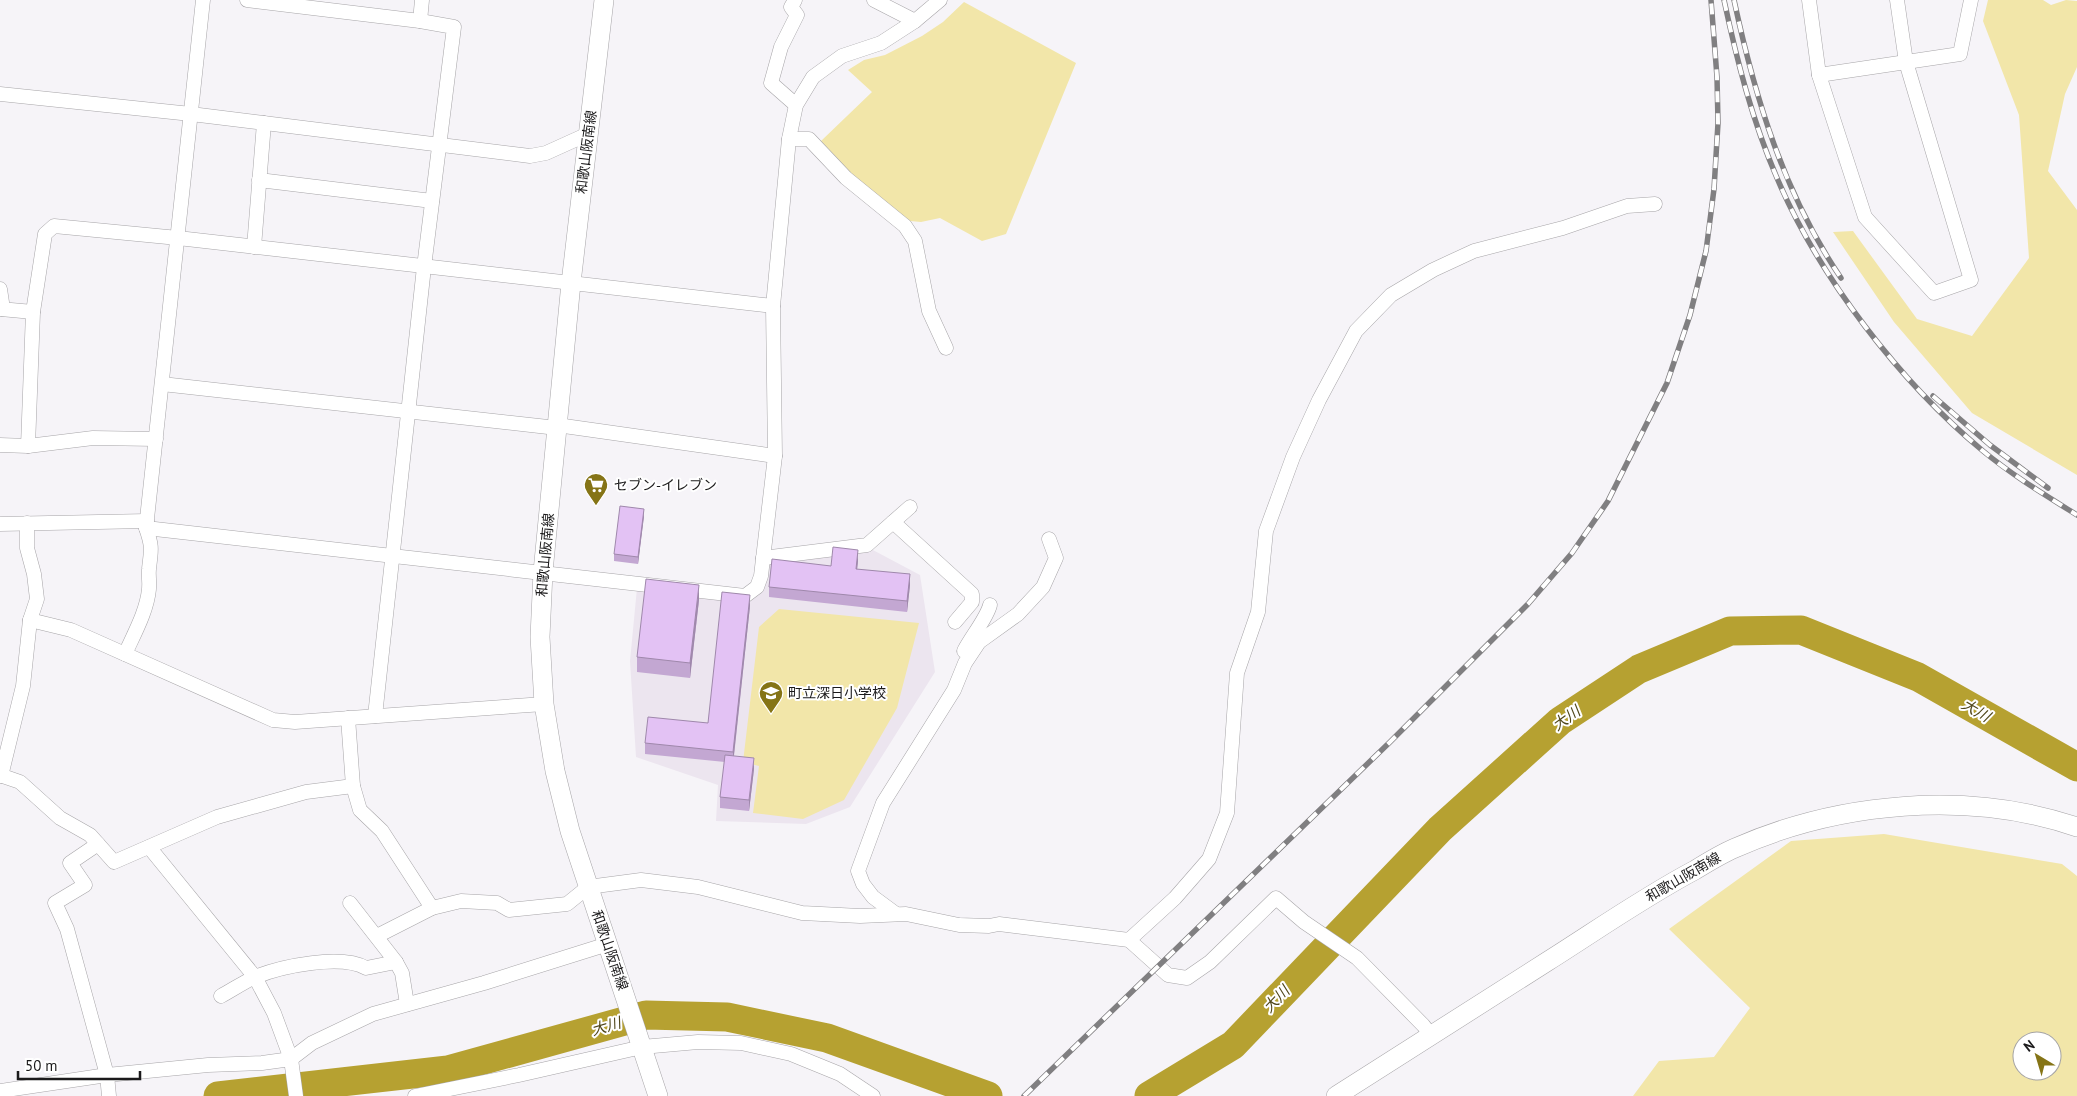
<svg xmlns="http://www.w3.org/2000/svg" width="2077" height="1096" font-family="'PT Sans','Noto Sans JP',sans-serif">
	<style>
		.built { fill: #ece5ef }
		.green { fill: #f2e6a9; fill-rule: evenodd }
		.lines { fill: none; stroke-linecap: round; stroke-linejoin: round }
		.river { stroke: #b6a131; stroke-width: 29 }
		.street-casing { stroke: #a7a5a8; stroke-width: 15 }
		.secondary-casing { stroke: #a7a5a8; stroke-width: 20 }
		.street { stroke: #fff; stroke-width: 14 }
		.secondary { stroke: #fff; stroke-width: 19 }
		.rail-casing { stroke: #807f81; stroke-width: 5.5 }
		.rail { stroke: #fff; stroke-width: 4; stroke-dasharray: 11; stroke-linecap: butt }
		.wall { fill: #c3a7d2 }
		.shaded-wall { fill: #9f88ab }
		.building { fill: #e3c2f4; stroke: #9f88ab }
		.labels { text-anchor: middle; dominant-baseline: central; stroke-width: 4; stroke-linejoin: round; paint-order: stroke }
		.street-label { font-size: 14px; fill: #1b1a1b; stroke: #fff }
		.poi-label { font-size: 14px; fill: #1b1a1b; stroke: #fff; text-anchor: start }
		.water-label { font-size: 15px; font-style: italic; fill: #50471b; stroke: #fff }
	</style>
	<rect width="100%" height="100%" fill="#f6f4f8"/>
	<path class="built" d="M 871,549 L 920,575 L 935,672 L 850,807 L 806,824 L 716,821 L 718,785 L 636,757 L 630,661 L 637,588 L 749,602 L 763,590 L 770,561 Z"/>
	<g class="green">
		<path d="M 1988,0 L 2043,0 L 2051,5 L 2066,0 L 2077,1 L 2077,67 L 2065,94 L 2048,171 L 2077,210 L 2077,475 L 1972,413 L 1894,322 L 1833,232 L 1853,231 L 1917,319 L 1972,336 L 2029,258 L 2019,115 L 1983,21 Z"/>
		<path d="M 964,2 L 1076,63 L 1006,234 L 982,241 L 940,218 L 921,222 L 910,221 L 860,183 L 821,141 L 872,92 L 848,70 L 864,60 L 885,55 L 922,36 L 943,22 Z"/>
		<path d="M 779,609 L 919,623 L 897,708 L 844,800 L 803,819 L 753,813 L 759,766 L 743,762 L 759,627 Z"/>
		<path d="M 1884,834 L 2062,864 L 2077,876 L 2077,1096 L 1633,1096 L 1659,1061 L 1714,1057 L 1750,1008 L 1669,929 L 1791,841 ZM 2022,1041 L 2052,1041 L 2052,1071 L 2022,1071 Z"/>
	</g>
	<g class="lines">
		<g class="river">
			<path d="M 218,1096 L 448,1070 L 646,1015 L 727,1017 L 827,1038 L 988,1096"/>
			<path d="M 1149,1096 L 1233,1045 L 1440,829 L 1560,721 L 1639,669 L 1730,631 L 1801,630 L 1918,677 L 2077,767"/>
		</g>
		<g class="street-casing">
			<g id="street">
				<path d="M 203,0 L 146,528 L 745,596 L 757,587 L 761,576 L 775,456"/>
				<path d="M 247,0 L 420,21 L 454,27 L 424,267 L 375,716"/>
				<path d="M 795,0 L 791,7 L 797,15 L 781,47 L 771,83 L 796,105"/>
				<path d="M 874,0 L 915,21"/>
				<path d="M 1809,0 L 1819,75 L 1865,217 L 1934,293 L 1971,280 L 1906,62 L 1897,0"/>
				<path d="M 420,21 L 422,0"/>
				<path d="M 1819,75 L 1960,54 L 1971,0"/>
				<path d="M 0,94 L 191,114 L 530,156 L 546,153 L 588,134"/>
				<path d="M 789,139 L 809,139 L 846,178 L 905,226 L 915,241 L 929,311 L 946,348"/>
				<path d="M 259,180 L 432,201"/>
				<path d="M 254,247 L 264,123"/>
				<path d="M 0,289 L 3,309"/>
				<path d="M 0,309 L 33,312"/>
				<path d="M 162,384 L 557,428"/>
				<path d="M 557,425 L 775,456 L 773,306 L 789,139 L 796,105 L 813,77 L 842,56 L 881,43 L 915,21 L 940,0"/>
				<path d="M 0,445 L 28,446 L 93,438 L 156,439"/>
				<path d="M 28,446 L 33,312 L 45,234 L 54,226 L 178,238 L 773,306"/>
				<path d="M 893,522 L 972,594 L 972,602 L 955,622"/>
				<path d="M 0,524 L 147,521"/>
				<path d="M 763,558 L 867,545 L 910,507"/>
				<path d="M 30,620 L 71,630 L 273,720 L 295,722 L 544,704"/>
				<path d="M 964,651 C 971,637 987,618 990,605"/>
				<path d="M 125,654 C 134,634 147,611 149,589 C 150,582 148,576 149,569 C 151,550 153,548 146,528"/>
				<path d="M 348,718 L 353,786 L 360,810 L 382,831 L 432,908"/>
				<path d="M 0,775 L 20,782 L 60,818 L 90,835 L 114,862 L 217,817 L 306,792 L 353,786"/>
				<path d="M 1,776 L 23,686 L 30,620 L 37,599 L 34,574 L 27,548 L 27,523"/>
				<path d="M 98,844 L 70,863 L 85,885 L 55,903 L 67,929 L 107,1075 L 109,1096"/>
				<path d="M 149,847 L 255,977 L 274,1013 L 291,1059 L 296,1096"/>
				<path d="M 350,903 L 396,962 L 402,973 L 407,1004"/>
				<path d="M 896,914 L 873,897 L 863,884 L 858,871 L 883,803 L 954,690 L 965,663 L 979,642 L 1018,614 L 1043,587 L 1056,558 L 1049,539"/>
				<path d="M 377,936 L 432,908 L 461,901 L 497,903 L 509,910 L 567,904 L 588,887 L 641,880 L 698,887 L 802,913 L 860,916 L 906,914 L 959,925 L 989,926 L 999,924 L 1129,940 L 1168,975 L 1187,978 L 1210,962 L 1276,898 L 1304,922 L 1357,958 L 1423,1025 L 1431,1035"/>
				<path d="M 1129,940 L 1175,898 L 1209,859 L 1227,813 L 1237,673 L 1258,612 L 1266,531 L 1293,457 L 1319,400 L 1356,331 L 1391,295 L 1433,270 L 1474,251 L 1563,228 L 1627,206 L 1655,204"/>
				<path d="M 221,996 C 232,990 244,982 255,977 C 282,966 341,954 366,968 L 396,962"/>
				<path d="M 0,1091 L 107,1075 L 208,1065 L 262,1063 L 291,1059 L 312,1043 L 373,1014 L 484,983 L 608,944"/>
				<path d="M 415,1096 L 519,1075 L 642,1047 L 698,1042 L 741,1043 L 791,1054 L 840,1074 L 873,1096"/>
			</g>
		</g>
		<g class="secondary-casing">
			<g id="secondary">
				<path d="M 604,0 L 571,283 L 543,572 L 540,637 L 544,704 L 555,771 L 570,831 L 658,1096"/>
				<path d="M 1336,1096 C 1407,1051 1478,1006 1548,961 C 1597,930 1644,897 1695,870 C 1708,862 1721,854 1735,848 C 1839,802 1968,790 2077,827"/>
			</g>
		</g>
		<use href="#street" class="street"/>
		<use href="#secondary" class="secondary"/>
		<g class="rail-casing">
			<g id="rail">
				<path d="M 1724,0 C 1737,61 1752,120 1777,178 C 1819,277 1900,382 1983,451 C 2012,475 2045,495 2077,515"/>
				<path d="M 1734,0 C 1755,98 1784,194 1841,278"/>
				<path d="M 1933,396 L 1990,445 L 2048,488"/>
				<path d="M 1024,1096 L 1390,742 L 1528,604 L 1572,553 L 1608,501 L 1667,383 L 1690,315 L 1706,251 L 1714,189 L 1718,123 L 1717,77 L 1711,0"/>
			</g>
		</g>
		<use href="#rail" class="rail"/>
	</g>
	<g class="wall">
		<path d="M 644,516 L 638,564 L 614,561 L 614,554 Z"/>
		<path d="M 858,561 L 857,569 L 910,585 L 907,612 L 769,597 L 769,587 L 831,566 Z"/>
		<path d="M 699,600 L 690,678 L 637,672 L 637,657 Z"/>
		<path d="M 750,606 L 734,756 L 754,769 L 749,811 L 720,808 L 720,797 L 725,762 L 645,754 L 645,743 L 708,723 Z"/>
	</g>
	<g class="shaded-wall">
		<path d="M 644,509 L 644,516 L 638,564 L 638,557 Z"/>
		<path d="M 858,550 L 858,561 L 856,579 L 856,569 Z"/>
		<path d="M 910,574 L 910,585 L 907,612 L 907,601 Z"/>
		<path d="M 699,585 L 699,600 L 690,678 L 690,663 Z"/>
		<path d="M 750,595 L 750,606 L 733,763 L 733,752 Z"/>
		<path d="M 754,758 L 754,769 L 749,811 L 749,800 Z"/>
	</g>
	<g class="building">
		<path d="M 620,506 L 644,509 L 638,557 L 614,554 Z"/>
		<path d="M 833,547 L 858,550 L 856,569 L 910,574 L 907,601 L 769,587 L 772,559 L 831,566 Z"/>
		<path d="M 646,579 L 699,585 L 690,663 L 637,657 Z"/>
		<path d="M 722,592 L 750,595 L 733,752 L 645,743 L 648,717 L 708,723 Z"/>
		<path d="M 725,755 L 754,758 L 749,800 L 720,797 Z"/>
	</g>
	<defs>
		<g id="supermarket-pin" transform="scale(1.25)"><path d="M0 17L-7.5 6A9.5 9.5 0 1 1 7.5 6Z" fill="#857416" stroke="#fff"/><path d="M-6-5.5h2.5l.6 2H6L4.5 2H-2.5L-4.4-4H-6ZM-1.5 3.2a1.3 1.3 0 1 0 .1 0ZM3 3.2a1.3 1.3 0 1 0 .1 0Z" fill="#fff"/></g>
		<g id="school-pin" transform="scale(1.25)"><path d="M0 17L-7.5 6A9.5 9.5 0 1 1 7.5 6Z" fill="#857416" stroke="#fff"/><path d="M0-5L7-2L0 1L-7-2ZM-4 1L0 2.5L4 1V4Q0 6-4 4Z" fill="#fff"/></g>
	</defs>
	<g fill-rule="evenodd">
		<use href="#supermarket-pin" x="596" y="485"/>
		<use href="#school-pin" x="771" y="693"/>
	</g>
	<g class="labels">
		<g class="street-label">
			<text transform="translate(586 152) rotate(-83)">和歌山阪南線</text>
			<text transform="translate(545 555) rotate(-85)">和歌山阪南線</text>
			<text transform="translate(1683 877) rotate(-30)">和歌山阪南線</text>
			<text transform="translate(610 950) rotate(71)">和歌山阪南線</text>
		</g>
		<g class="poi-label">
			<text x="614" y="485">セブン-イレブン</text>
			<text x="788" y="693">町立深日小学校</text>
		</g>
		<g class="water-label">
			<text transform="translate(1976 710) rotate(30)">大川</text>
			<text transform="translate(1566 718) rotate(-36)">大川</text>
			<text transform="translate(1276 999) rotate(-46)">大川</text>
			<text transform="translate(606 1026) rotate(-16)">大川</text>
		</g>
	</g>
	<g transform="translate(2037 1056) rotate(322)"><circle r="24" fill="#ffffff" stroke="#a4a3a4"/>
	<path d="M0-4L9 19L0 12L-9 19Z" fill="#857416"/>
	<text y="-8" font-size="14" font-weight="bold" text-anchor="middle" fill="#1b1a1b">N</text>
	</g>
	<path d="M18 1071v8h122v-8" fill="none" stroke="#1b1a1b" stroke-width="2.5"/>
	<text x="25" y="1071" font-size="15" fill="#1b1a1b" stroke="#ffffff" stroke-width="4" paint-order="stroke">50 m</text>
</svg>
